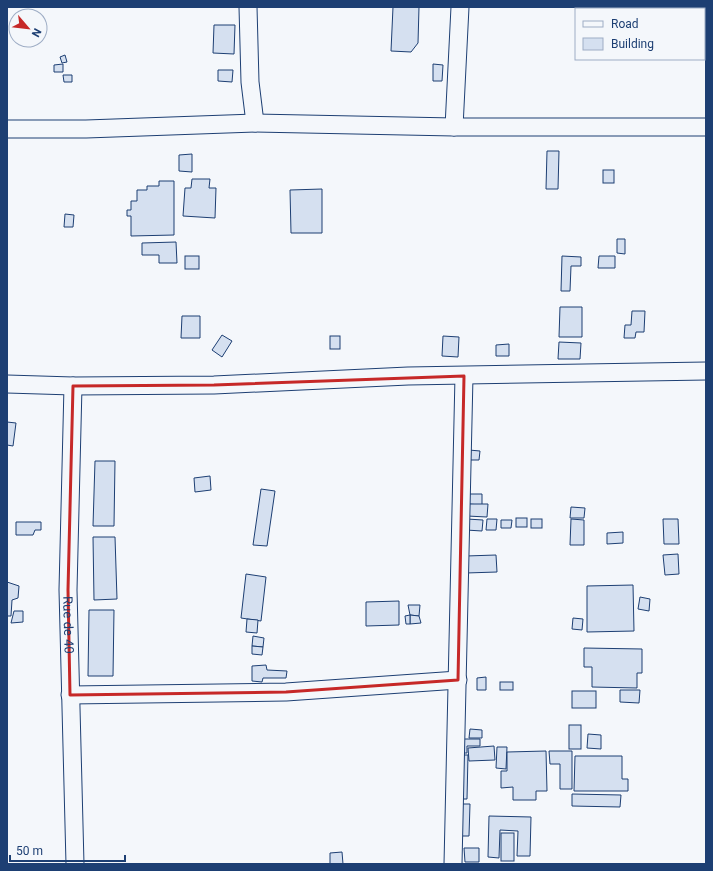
<svg xmlns="http://www.w3.org/2000/svg" width="713" height="871" font-family="Roboto,sans-serif">
	<style>
		.building { fill: #d5e0f0; stroke: #1d3f73 }
		.lines { fill: none; stroke-linecap: round; stroke-linejoin: round }
		.minor-casing { stroke: #1d3f73; stroke-width: 19 }
		.minor { stroke: #f4f7fb; stroke-width: 17 }
		.marked { fill: none; stroke: #c62828; stroke-width: 3; stroke-linejoin: round }
		.labels { text-anchor: middle; dominant-baseline: central; stroke-width: 3; stroke-linejoin: round; paint-order: stroke }
		.street-label { font-size: 13px; fill: #1d3f73; stroke: #f4f7fb }
	</style>
	<rect width="100%" height="100%" fill="#f4f7fb"/>
	<g class="building">
		<path d="M 393,7 L 419,7 L 418,43 L 411,52 L 391,51 Z"/>
		<path d="M 214,25 L 235,25 L 234,54 L 213,53 Z"/>
		<path d="M 65,55 L 67,62 L 62,63 L 60,57 Z"/>
		<path d="M 63,64 L 63,72 L 54,72 L 54,65 Z"/>
		<path d="M 433,64 L 443,65 L 442,81 L 433,81 Z"/>
		<path d="M 218,70 L 233,70 L 232,82 L 218,81 Z"/>
		<path d="M 63,75 L 72,75 L 72,82 L 64,82 Z"/>
		<path d="M 547,151 L 559,151 L 558,189 L 546,189 Z"/>
		<path d="M 192,154 L 192,172 L 179,171 L 179,155 Z"/>
		<rect x="603" y="170" width="11" height="13"/>
		<path d="M 192,179 L 210,179 L 209,188 L 216,188 L 215,218 L 183,216 L 185,188 L 191,188 Z"/>
		<path d="M 159,181 L 174,181 L 174,235 L 131,236 L 131,216 L 127,216 L 127,210 L 131,210 L 131,201 L 137,201 L 137,190 L 147,190 L 147,186 L 159,186 Z"/>
		<path d="M 322,189 L 322,233 L 291,233 L 290,190 Z"/>
		<path d="M 65,214 L 74,215 L 73,227 L 64,227 Z"/>
		<path d="M 617,239 L 625,239 L 625,254 L 617,253 Z"/>
		<path d="M 176,242 L 177,263 L 159,263 L 159,255 L 142,255 L 142,243 Z"/>
		<rect x="185" y="256" width="14" height="13"/>
		<path d="M 562,256 L 581,257 L 581,266 L 571,266 L 570,291 L 561,291 Z"/>
		<path d="M 599,256 L 615,256 L 615,268 L 598,268 Z"/>
		<path d="M 560,307 L 582,307 L 582,337 L 559,337 Z"/>
		<path d="M 632,311 L 645,311 L 644,332 L 636,332 L 635,338 L 624,338 L 625,325 L 631,325 Z"/>
		<path d="M 182,316 L 200,316 L 200,338 L 181,338 Z"/>
		<path d="M 222,335 L 232,341 L 222,357 L 212,350 Z"/>
		<rect x="330" y="336" width="10" height="13"/>
		<path d="M 443,336 L 459,337 L 458,357 L 442,356 Z"/>
		<path d="M 559,342 L 581,343 L 580,359 L 558,359 Z"/>
		<path d="M 509,344 L 509,356 L 496,356 L 496,345 Z"/>
		<path d="M 7,422 L 16,423 L 13,446 L 7,445 Z"/>
		<path d="M 469,450 L 480,451 L 479,460 L 468,460 Z"/>
		<path d="M 95,461 L 115,461 L 114,526 L 93,526 Z"/>
		<path d="M 210,476 L 211,490 L 195,492 L 194,478 Z"/>
		<path d="M 261,489 L 275,491 L 267,546 L 253,545 Z"/>
		<path d="M 467,494 L 482,494 L 482,505 L 467,504 Z"/>
		<path d="M 467,504 L 488,504 L 487,517 L 467,516 Z"/>
		<path d="M 571,507 L 585,508 L 584,518 L 570,518 Z"/>
		<rect x="516" y="518" width="11" height="9"/>
		<path d="M 467,519 L 483,520 L 482,531 L 466,530 Z"/>
		<path d="M 487,519 L 497,519 L 496,530 L 486,530 Z"/>
		<rect x="531" y="519" width="11" height="9"/>
		<path d="M 571,519 L 584,520 L 584,545 L 570,545 Z"/>
		<path d="M 663,519 L 678,519 L 679,544 L 664,544 Z"/>
		<path d="M 501,520 L 512,520 L 511,528 L 501,528 Z"/>
		<path d="M 16,522 L 41,522 L 41,530 L 35,530 L 33,535 L 16,535 Z"/>
		<path d="M 623,532 L 623,543 L 607,544 L 607,533 Z"/>
		<path d="M 93,537 L 115,537 L 117,599 L 94,600 Z"/>
		<path d="M 678,554 L 679,574 L 665,575 L 663,555 Z"/>
		<path d="M 496,555 L 497,572 L 466,573 L 466,556 Z"/>
		<path d="M 246,574 L 266,577 L 261,621 L 241,618 Z"/>
		<path d="M 7,582 L 19,586 L 18,598 L 12,600 L 11,616 L 7,616 Z"/>
		<path d="M 633,585 L 634,631 L 587,632 L 587,586 Z"/>
		<path d="M 640,597 L 650,599 L 649,611 L 638,609 Z"/>
		<path d="M 399,601 L 399,625 L 366,626 L 366,602 Z"/>
		<path d="M 408,605 L 420,605 L 419,616 L 410,615 Z"/>
		<path d="M 89,610 L 114,610 L 113,676 L 88,676 Z"/>
		<path d="M 14,611 L 23,611 L 23,622 L 11,623 Z"/>
		<path d="M 410,615 L 419,616 L 421,623 L 410,624 Z"/>
		<path d="M 410,615 L 410,624 L 406,624 L 405,616 Z"/>
		<path d="M 573,618 L 583,619 L 582,630 L 572,629 Z"/>
		<path d="M 247,619 L 258,620 L 257,633 L 246,632 Z"/>
		<path d="M 253,636 L 264,638 L 263,647 L 252,646 Z"/>
		<path d="M 252,646 L 263,647 L 262,655 L 252,654 Z"/>
		<path d="M 584,648 L 642,649 L 642,673 L 637,673 L 637,688 L 592,687 L 592,667 L 584,667 Z"/>
		<path d="M 266,665 L 267,670 L 287,671 L 286,678 L 263,678 L 262,682 L 252,681 L 252,666 Z"/>
		<path d="M 486,677 L 486,690 L 477,690 L 477,678 Z"/>
		<rect x="500" y="682" width="13" height="8"/>
		<path d="M 620,690 L 640,690 L 639,703 L 620,702 Z"/>
		<rect x="572" y="691" width="24" height="17"/>
		<rect x="569" y="725" width="12" height="24"/>
		<path d="M 470,729 L 482,730 L 482,738 L 469,738 Z"/>
		<path d="M 588,734 L 601,735 L 601,749 L 587,748 Z"/>
		<path d="M 457,739 L 480,739 L 480,746 L 467,746 L 467,753 L 457,753 Z"/>
		<path d="M 494,746 L 495,760 L 469,761 L 468,748 Z"/>
		<path d="M 497,747 L 507,747 L 506,769 L 496,768 Z"/>
		<path d="M 546,751 L 547,791 L 536,791 L 536,800 L 513,800 L 513,787 L 501,788 L 501,771 L 507,771 L 507,752 Z"/>
		<path d="M 549,751 L 572,751 L 572,789 L 560,789 L 560,764 L 550,764 Z"/>
		<path d="M 457,755 L 468,755 L 467,799 L 456,799 Z"/>
		<path d="M 575,756 L 622,756 L 622,779 L 628,779 L 628,791 L 574,791 Z"/>
		<path d="M 572,794 L 621,795 L 620,807 L 572,806 Z"/>
		<path d="M 456,804 L 470,804 L 469,836 L 456,836 Z"/>
		<path d="M 489,816 L 531,817 L 530,856 L 517,856 L 518,831 L 500,830 L 499,858 L 488,857 Z"/>
		<rect x="501" y="833" width="13" height="28"/>
		<path d="M 464,848 L 479,848 L 479,862 L 465,862 Z"/>
		<path d="M 342,852 L 343,864 L 330,864 L 330,853 Z"/>
	</g>
	<g class="lines">
		<g class="minor-casing">
			<g id="minor">
				<path d="M 248,7 L 250,82 L 255,123"/>
				<path d="M 454,127 L 460,7"/>
				<path d="M 7,129 L 86,129 L 255,123 L 454,127 L 706,127"/>
				<path d="M 7,384 L 73,386 L 214,385 L 408,376 L 706,371"/>
				<path id="s1" d="M 73,386 L 68,590 L 75,864"/>
				<path d="M 70,695 L 286,692 L 458,680"/>
				<path d="M 453,864 L 464,376"/>
			</g>
		</g>
		<use href="#minor" class="minor"/>
	</g>
	<path class="marked" d="M 464,376 L 458,680 L 286,692 L 70,695 L 68,590 L 73,386 L 214,385 Z"/>
	<g class="labels">
		<g class="street-label">
			<text stroke="none"><textPath href="#s1" startOffset="239">Rue de 40</textPath></text>
		</g>
	</g>
	<rect width="713" height="871" fill="none" stroke="#1d3f73" stroke-width="16"/>
	<rect x="575" y="8" width="130" height="52" fill="#f4f7fb" stroke="#9eadc5"/>
	<rect x="583" y="21" width="20" height="6" fill="#f4f7fb" stroke="#9eadc5"/>
	<text x="611" y="28" font-size="12" fill="#1d3f73">Road</text>
	<rect x="583" y="38" width="20" height="12" fill="#d5e0f0" stroke="#9eadc5"/>
	<text x="611" y="48" font-size="12" fill="#1d3f73">Building</text>
	<g transform="translate(28 28) rotate(118)"><circle r="19" fill="#f4f7fb" stroke="#9eadc5"/>
	<path d="M0-3L7 15L0 10L-7 15Z" fill="#c62828"/>
	<text y="-6" font-size="11" font-weight="bold" text-anchor="middle" fill="#1d3f73">N</text>
	</g>
	<path d="M10 855v6h115v-6" fill="none" stroke="#1d3f73" stroke-width="2"/>
	<text x="16" y="855" font-size="12" fill="#1d3f73" stroke="#f4f7fb" stroke-width="3" paint-order="stroke">50 m</text>
</svg>
